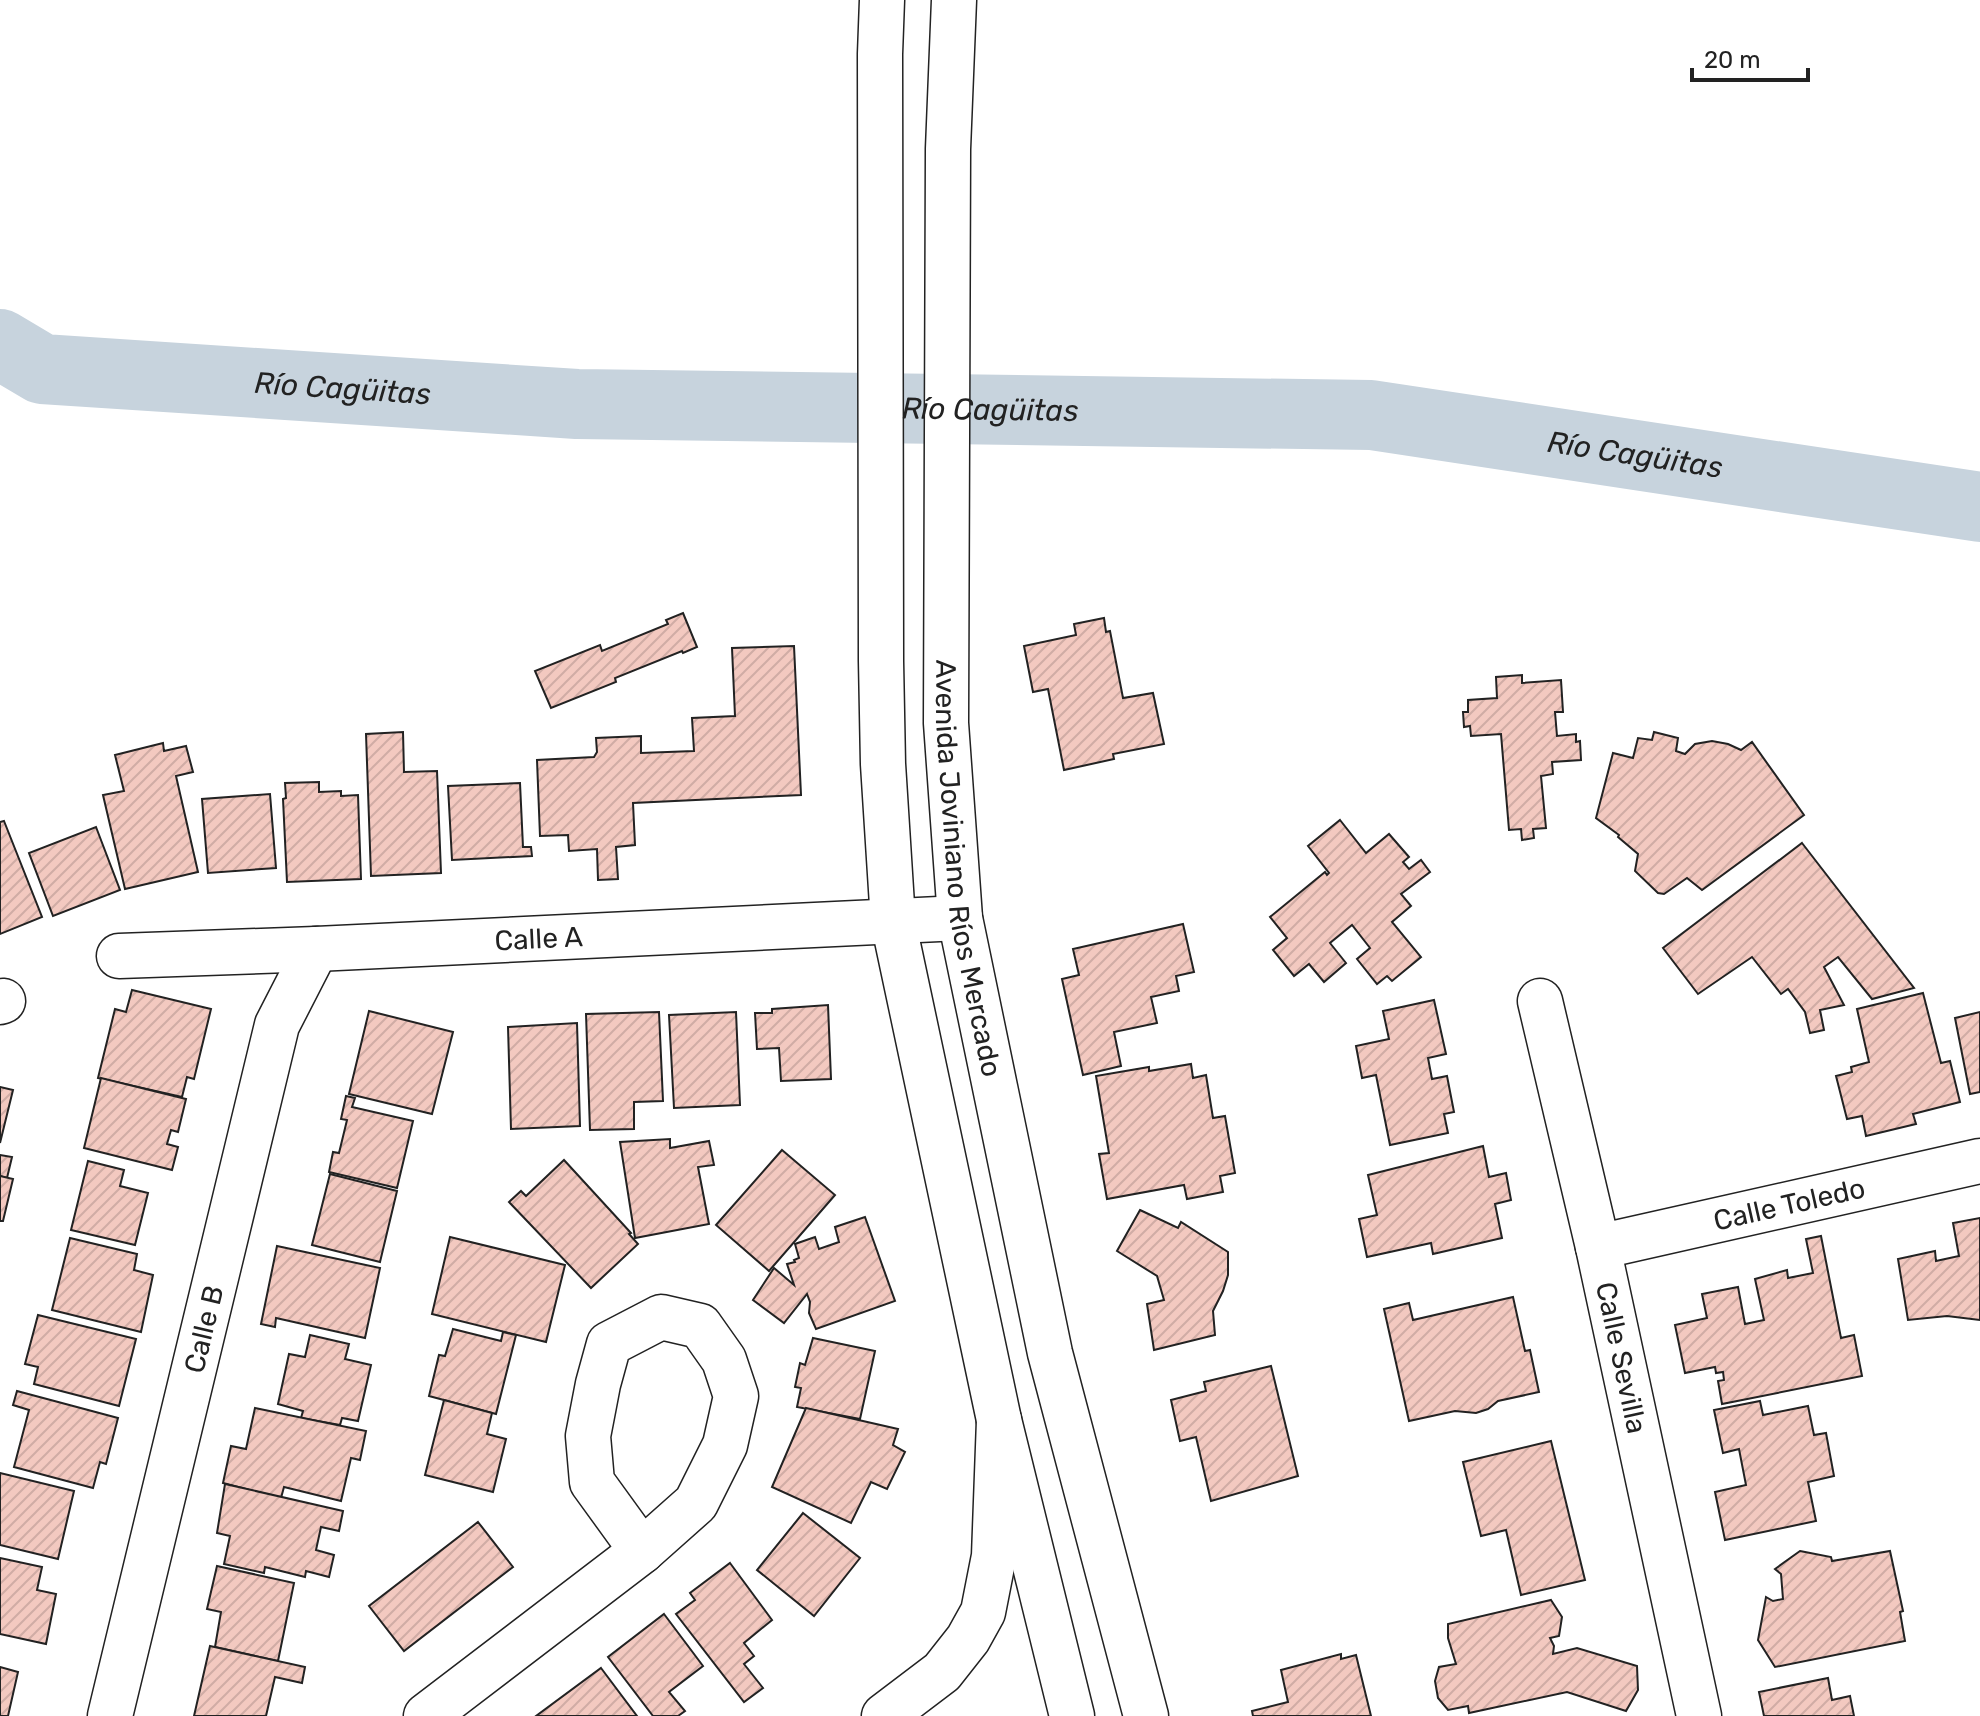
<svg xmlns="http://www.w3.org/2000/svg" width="1980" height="1716" font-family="Rubik,sans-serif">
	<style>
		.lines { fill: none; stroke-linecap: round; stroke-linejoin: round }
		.river { stroke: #c7d3dd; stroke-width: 70 }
		.building { fill: url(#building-hatch); stroke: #222; stroke-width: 2 }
		.minor-casing { stroke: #222; stroke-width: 47 }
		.major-casing { stroke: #222; stroke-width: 47 }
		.highway-casing { stroke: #222; stroke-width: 47 }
		.minor { stroke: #fff; stroke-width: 44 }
		.major { stroke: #fff; stroke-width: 44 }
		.highway { stroke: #fff; stroke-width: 44 }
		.labels { text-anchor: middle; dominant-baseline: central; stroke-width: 6; stroke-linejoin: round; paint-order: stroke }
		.street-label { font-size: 28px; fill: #222; stroke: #fff }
		.water-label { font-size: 30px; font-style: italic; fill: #222; stroke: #fff }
	</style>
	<defs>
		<pattern id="building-hatch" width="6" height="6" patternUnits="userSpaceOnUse" patternTransform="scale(2)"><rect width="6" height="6" fill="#f3c9c0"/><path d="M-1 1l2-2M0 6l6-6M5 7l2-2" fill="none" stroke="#d0aca5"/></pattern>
	</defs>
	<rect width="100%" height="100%" fill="#fff"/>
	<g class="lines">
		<path class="river" id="s1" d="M 0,344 L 42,369 L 577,404 L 1371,415 L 1980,507"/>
	</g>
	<g class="building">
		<path d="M 683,613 L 697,647 L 683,653 L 682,651 L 615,678 L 616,682 L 551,708 L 535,671 L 600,645 L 602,651 L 668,624 L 666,620 Z"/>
		<path d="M 1104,618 L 1106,632 L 1110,631 L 1123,698 L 1153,693 L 1164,744 L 1113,754 L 1114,759 L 1064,770 L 1048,689 L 1033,692 L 1024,646 L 1076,635 L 1074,624 Z"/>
		<path d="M 794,646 L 801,795 L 633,803 L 635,845 L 616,847 L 618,879 L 598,880 L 597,849 L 569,851 L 568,835 L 540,836 L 537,760 L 594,757 L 597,752 L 596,738 L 641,736 L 641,753 L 694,751 L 692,718 L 735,716 L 732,648 Z"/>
		<path d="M 1522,675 L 1522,683 L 1561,680 L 1563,712 L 1555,712 L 1557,736 L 1576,734 L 1576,742 L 1580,741 L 1581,760 L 1552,762 L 1553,774 L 1541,776 L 1546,828 L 1533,829 L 1534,838 L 1522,840 L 1521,829 L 1509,830 L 1501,734 L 1471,736 L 1470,726 L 1464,727 L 1463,712 L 1468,712 L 1468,700 L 1497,698 L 1496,677 Z"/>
		<path d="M 403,732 L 404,772 L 437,771 L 441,873 L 371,876 L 366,734 Z"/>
		<path d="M 1654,732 L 1678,738 L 1676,751 L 1685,754 L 1695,744 L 1712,741 L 1728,744 L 1741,750 L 1752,742 L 1804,815 L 1702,890 L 1687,878 L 1664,894 L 1658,893 L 1635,871 L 1638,854 L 1618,837 L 1619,835 L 1596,818 L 1613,753 L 1633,758 L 1638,738 L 1652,740 Z"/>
		<path d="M 163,743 L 164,751 L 186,746 L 193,772 L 176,776 L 198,872 L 125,889 L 103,795 L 124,791 L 115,755 Z"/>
		<path d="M 319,782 L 319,792 L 341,791 L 341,796 L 358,795 L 361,879 L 287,882 L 283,799 L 286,798 L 285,783 Z"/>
		<path d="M 520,783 L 523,847 L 531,847 L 532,856 L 452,860 L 448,786 Z"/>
		<path d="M 270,794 L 276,868 L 208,873 L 202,799 Z"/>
		<path d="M 1340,820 L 1366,853 L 1389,834 L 1409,857 L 1403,862 L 1409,869 L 1421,860 L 1430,872 L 1401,894 L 1411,906 L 1392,922 L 1421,957 L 1392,981 L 1387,976 L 1377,984 L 1357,959 L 1370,948 L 1352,925 L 1330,943 L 1346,963 L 1324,982 L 1309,964 L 1294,976 L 1273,950 L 1287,938 L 1270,917 L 1325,872 L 1327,875 L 1329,873 L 1308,846 Z"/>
		<path d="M 4,821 L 42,917 L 0,934 L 0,822 Z"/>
		<path d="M 96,827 L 120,890 L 53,916 L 29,853 Z"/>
		<path d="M 1802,843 L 1914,988 L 1872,999 L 1838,957 L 1824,967 L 1844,1005 L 1820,1010 L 1824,1030 L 1810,1033 L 1805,1012 L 1788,989 L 1781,994 L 1752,957 L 1698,994 L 1663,948 Z"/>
		<path d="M 1183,924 L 1194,972 L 1176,976 L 1179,991 L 1151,997 L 1157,1023 L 1114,1032 L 1121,1066 L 1083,1075 L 1062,979 L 1079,975 L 1073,949 Z"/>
		<path d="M 132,990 L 211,1009 L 194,1079 L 187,1077 L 182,1097 L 98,1078 L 115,1009 L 126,1012 Z"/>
		<path d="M 1923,993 L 1941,1063 L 1950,1061 L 1960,1102 L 1913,1114 L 1916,1124 L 1866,1136 L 1862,1116 L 1847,1119 L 1836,1076 L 1852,1072 L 1851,1067 L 1869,1062 L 1857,1009 Z"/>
		<path d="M 1434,1000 L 1446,1054 L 1428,1058 L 1432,1079 L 1447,1076 L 1454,1112 L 1444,1114 L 1448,1133 L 1390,1145 L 1376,1075 L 1362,1078 L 1356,1046 L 1389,1039 L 1383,1011 Z"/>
		<path d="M 828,1005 L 831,1079 L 781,1081 L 779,1048 L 757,1049 L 755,1013 L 772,1013 L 772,1009 Z"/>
		<path d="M 369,1011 L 453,1032 L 432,1114 L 349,1094 Z"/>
		<path d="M 659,1012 L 663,1101 L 634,1102 L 634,1129 L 590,1130 L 586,1014 Z"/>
		<path d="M 736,1012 L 740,1105 L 674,1108 L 669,1015 Z"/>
		<path d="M 1980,1012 L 1980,1092 L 1970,1094 L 1955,1018 Z"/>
		<path d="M 577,1023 L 580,1126 L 511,1129 L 508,1027 Z"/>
		<path d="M 1191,1064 L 1193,1078 L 1206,1075 L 1213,1118 L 1225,1116 L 1235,1173 L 1220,1176 L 1223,1192 L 1187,1199 L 1184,1185 L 1107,1199 L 1099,1154 L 1109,1153 L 1096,1076 L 1149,1067 L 1149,1071 Z"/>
		<path d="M 101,1078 L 186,1099 L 178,1132 L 171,1130 L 167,1144 L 178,1147 L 172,1170 L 84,1148 Z"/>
		<path d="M 0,1087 L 13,1090 L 0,1143 Z"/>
		<path d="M 346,1096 L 355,1098 L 352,1107 L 413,1121 L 397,1188 L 329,1172 L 333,1152 L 339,1153 L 347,1120 L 341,1119 Z"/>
		<path d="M 670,1139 L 670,1148 L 709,1141 L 714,1165 L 698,1167 L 709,1224 L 635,1238 L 620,1142 Z"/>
		<path d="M 1483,1146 L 1489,1177 L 1506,1173 L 1511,1200 L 1495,1204 L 1502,1238 L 1433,1254 L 1431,1243 L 1367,1257 L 1359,1219 L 1377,1215 L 1368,1175 Z"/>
		<path d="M 782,1150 L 835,1195 L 769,1271 L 716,1225 Z"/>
		<path d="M 0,1155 L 12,1157 L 7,1178 L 0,1176 Z"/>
		<path d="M 564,1160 L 631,1233 L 629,1234 L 638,1244 L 591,1288 L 509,1202 L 521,1191 L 526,1196 Z"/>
		<path d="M 88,1161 L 124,1170 L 120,1186 L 148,1193 L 135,1245 L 71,1230 Z"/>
		<path d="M 330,1174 L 397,1191 L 380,1262 L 312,1245 Z"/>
		<path d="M 0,1176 L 13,1179 L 3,1221 L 0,1221 Z"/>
		<path d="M 1140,1210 L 1178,1228 L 1181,1222 L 1228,1252 L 1228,1275 L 1223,1291 L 1213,1311 L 1215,1335 L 1154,1350 L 1147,1304 L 1164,1300 L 1157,1276 L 1117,1251 Z"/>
		<path d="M 865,1217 L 895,1301 L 816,1329 L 809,1313 L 810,1302 L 807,1294 L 784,1323 L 753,1300 L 774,1268 L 794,1285 L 787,1264 L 795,1262 L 794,1260 L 799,1258 L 795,1244 L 815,1237 L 819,1249 L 839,1242 L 835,1227 Z"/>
		<path d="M 1980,1218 L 1980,1320 L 1947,1316 L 1908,1320 L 1898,1259 L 1935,1251 L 1936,1261 L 1959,1256 L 1953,1223 Z"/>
		<path d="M 1821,1236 L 1841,1338 L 1854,1335 L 1862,1376 L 1722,1404 L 1718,1381 L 1724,1380 L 1723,1372 L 1716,1373 L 1715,1367 L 1685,1373 L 1675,1325 L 1707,1318 L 1702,1294 L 1738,1287 L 1745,1324 L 1764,1320 L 1755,1279 L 1787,1270 L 1788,1278 L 1813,1273 L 1806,1239 Z"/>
		<path d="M 450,1237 L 565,1265 L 546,1342 L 432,1314 Z"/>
		<path d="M 70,1238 L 137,1254 L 134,1270 L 153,1275 L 141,1332 L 52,1310 Z"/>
		<path d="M 277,1246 L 380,1268 L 365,1338 L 276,1318 L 275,1327 L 261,1324 Z"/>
		<path d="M 1513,1297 L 1525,1351 L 1530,1350 L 1539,1392 L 1498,1401 L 1488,1409 L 1476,1413 L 1455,1411 L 1409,1421 L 1384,1309 L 1409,1303 L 1413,1320 Z"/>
		<path d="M 38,1315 L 136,1339 L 119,1406 L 34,1384 L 38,1367 L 25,1364 Z"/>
		<path d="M 453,1329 L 501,1341 L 503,1332 L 516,1335 L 496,1414 L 429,1396 L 439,1355 L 445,1356 Z"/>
		<path d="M 310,1335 L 349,1344 L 345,1359 L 371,1365 L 358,1421 L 342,1418 L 340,1425 L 301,1418 L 303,1411 L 278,1404 L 289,1354 L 305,1357 Z"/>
		<path d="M 813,1338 L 875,1351 L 860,1419 L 797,1407 L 801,1388 L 795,1387 L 800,1363 L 805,1365 Z"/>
		<path d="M 1271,1366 L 1298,1476 L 1211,1501 L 1196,1437 L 1180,1441 L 1171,1400 L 1206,1391 L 1204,1382 Z"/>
		<path d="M 17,1391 L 118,1418 L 106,1464 L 100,1462 L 93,1488 L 14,1467 L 29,1410 L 13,1405 Z"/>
		<path d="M 444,1400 L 492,1413 L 487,1434 L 506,1439 L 493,1492 L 425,1475 Z"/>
		<path d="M 1760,1401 L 1763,1415 L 1808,1406 L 1814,1435 L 1826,1433 L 1834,1476 L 1808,1482 L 1816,1521 L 1725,1540 L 1715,1492 L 1746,1485 L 1739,1449 L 1723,1453 L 1714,1410 Z"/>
		<path d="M 255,1408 L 366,1431 L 360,1460 L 351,1458 L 341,1501 L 284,1487 L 281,1498 L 223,1483 L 231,1446 L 246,1449 Z"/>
		<path d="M 806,1408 L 898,1429 L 893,1445 L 905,1452 L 887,1489 L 871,1482 L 851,1523 L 772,1487 Z"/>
		<path d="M 1551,1441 L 1585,1580 L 1521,1595 L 1506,1530 L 1481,1536 L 1463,1462 Z"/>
		<path d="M 0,1473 L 74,1491 L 58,1559 L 0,1545 Z"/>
		<path d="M 225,1484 L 343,1511 L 339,1531 L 321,1527 L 316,1550 L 334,1555 L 329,1577 L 306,1571 L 305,1577 L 265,1567 L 264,1573 L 224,1564 L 230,1536 L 217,1533 Z"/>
		<path d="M 803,1513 L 860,1558 L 814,1616 L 757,1570 Z"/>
		<path d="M 478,1522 L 513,1567 L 404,1651 L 369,1606 Z"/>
		<path d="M 1800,1551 L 1831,1557 L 1832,1561 L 1890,1551 L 1903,1611 L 1900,1612 L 1905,1641 L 1775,1667 L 1758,1640 L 1766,1597 L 1773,1601 L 1783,1599 L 1781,1574 L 1775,1569 Z"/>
		<path d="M 0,1558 L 42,1567 L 37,1590 L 56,1594 L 46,1644 L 0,1634 Z"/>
		<path d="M 730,1563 L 772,1620 L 744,1643 L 754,1656 L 744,1664 L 763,1688 L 744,1702 L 676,1614 L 695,1600 L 690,1593 Z"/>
		<path d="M 217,1566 L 294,1583 L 278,1661 L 215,1647 L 221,1612 L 207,1609 Z"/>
		<path d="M 1551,1600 L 1562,1617 L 1559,1636 L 1550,1638 L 1554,1646 L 1553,1654 L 1577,1648 L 1637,1666 L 1638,1690 L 1626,1711 L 1567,1692 L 1469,1713 L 1468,1706 L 1448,1710 L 1438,1698 L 1435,1681 L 1439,1667 L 1456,1664 L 1448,1638 L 1448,1624 Z"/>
		<path d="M 664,1614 L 703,1666 L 669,1692 L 685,1711 L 678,1716 L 653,1716 L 608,1657 Z"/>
		<path d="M 210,1646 L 305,1667 L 302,1683 L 275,1677 L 266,1716 L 194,1716 Z"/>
		<path d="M 1341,1654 L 1341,1659 L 1356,1655 L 1371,1716 L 1253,1716 L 1252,1711 L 1288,1702 L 1281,1670 Z"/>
		<path d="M 0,1667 L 18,1672 L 8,1716 L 0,1716 Z"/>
		<path d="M 601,1668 L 637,1716 L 536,1716 Z"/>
		<path d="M 1828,1678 L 1832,1700 L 1850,1696 L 1854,1716 L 1764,1716 L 1759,1692 Z"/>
	</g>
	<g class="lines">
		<g class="minor-casing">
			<g id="minor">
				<path id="s2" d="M 119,956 L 316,949 L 960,918"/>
				<path id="s3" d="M 1540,1001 L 1598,1247 L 1699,1716"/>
				<path d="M 0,1002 L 3,1001"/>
				<path id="s4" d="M 1598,1247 L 1980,1161"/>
				<path d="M 661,1317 L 700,1326 L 724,1360 L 736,1396 L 725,1445 L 696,1503 L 642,1551 L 592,1482 L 588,1436 L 598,1384 L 609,1344 Z"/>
				<path id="s5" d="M 110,1716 L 277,1025 L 316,949"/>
				<path d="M 426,1716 L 642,1551"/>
			</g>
		</g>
		<g class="major-casing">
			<g id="major">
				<path d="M 882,0 L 880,54 L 881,661 L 883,764 L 893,921 L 999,1420 L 1072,1716"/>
				<path id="s6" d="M 954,0 L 948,149 L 946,723 L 960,918 L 1050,1353 L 1146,1716"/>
			</g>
		</g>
		<g class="highway-casing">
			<path id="highway" d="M 884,1716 L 942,1672 L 968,1639 L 983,1612 L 994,1556 L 999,1420"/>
		</g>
		<use href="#minor" class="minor"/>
		<use href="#major" class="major"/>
		<use href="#highway" class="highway"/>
	</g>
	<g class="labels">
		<g class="street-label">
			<text stroke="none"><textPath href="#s6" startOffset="870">Avenida Joviniano Ríos Mercado</textPath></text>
			<text stroke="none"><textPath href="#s2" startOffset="420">Calle A</textPath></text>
			<text stroke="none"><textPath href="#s4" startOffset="196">Calle Toledo</textPath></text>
			<text stroke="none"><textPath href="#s5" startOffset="398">Calle B</textPath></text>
			<text stroke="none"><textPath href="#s3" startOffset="366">Calle Sevilla</textPath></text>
		</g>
		<g class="water-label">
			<text stroke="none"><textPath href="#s1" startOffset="350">Río Cagüitas</textPath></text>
			<text stroke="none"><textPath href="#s1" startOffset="998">Río Cagüitas</textPath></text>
			<text stroke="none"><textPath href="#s1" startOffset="1646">Río Cagüitas</textPath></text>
		</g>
	</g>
	<path d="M1692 68v12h116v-12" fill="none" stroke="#222222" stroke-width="4"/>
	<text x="1704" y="68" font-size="24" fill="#222222" stroke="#ffffff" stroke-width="6" paint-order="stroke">20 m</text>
</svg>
